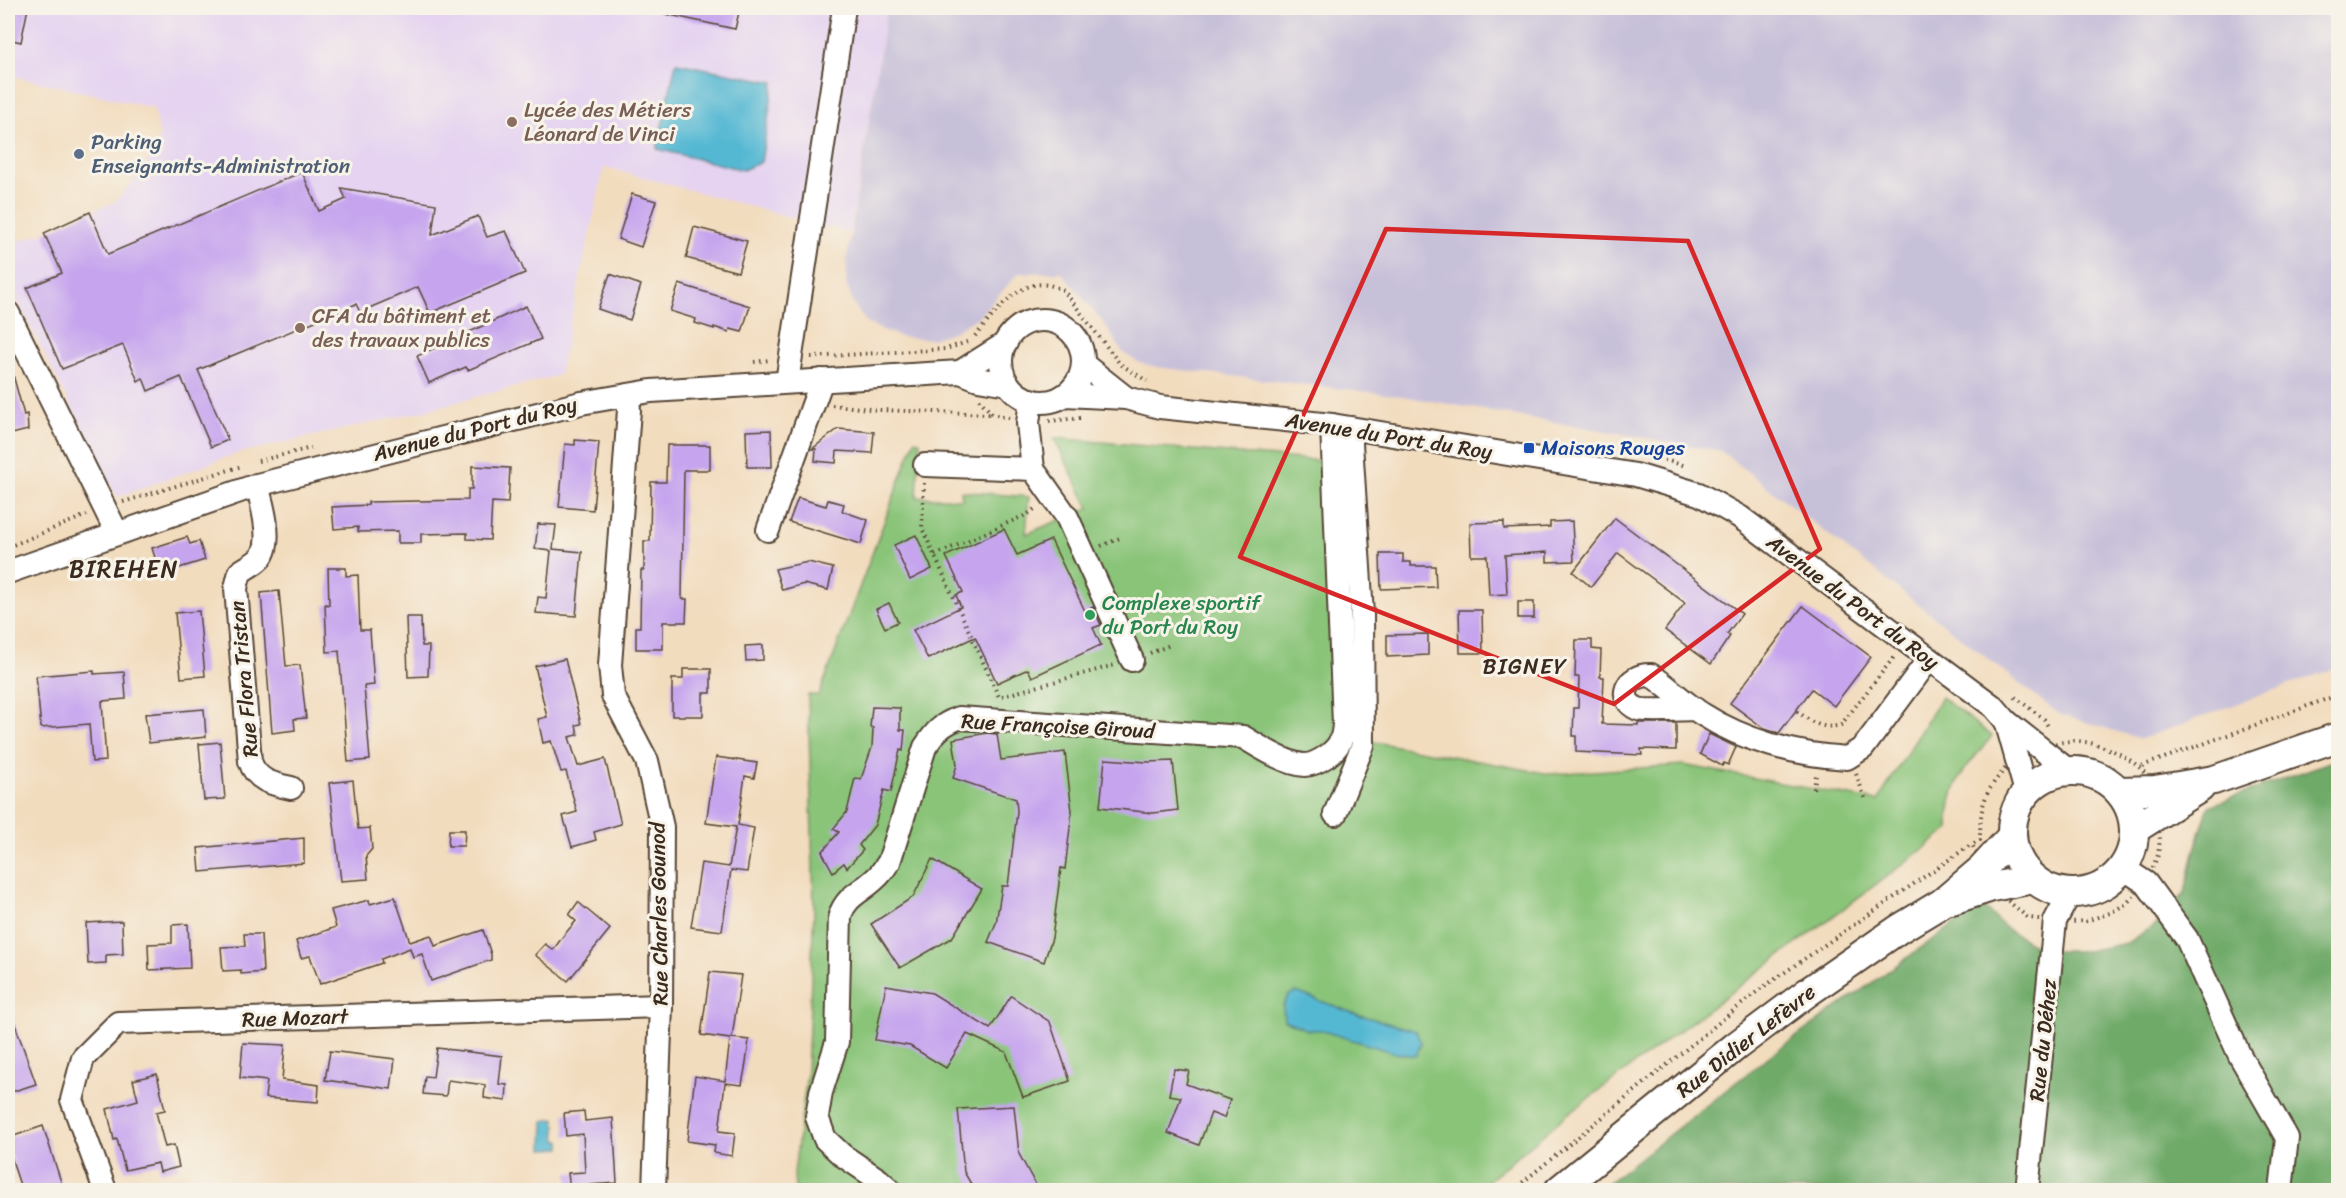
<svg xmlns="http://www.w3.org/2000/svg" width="2346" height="1198" font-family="Sriracha,sans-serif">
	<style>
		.built { fill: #e5d3f1 }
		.industrial { fill: #c7c0d9 }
		.green { fill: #8ac479; stroke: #62774c; stroke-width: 1.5 }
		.forest { fill: #6faa69; stroke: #556a44; stroke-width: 1.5 }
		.water { fill: #54b8d3; stroke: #487178; stroke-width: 1.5 }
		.building { fill: #c6a5ee }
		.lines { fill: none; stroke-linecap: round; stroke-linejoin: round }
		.minor-casing { stroke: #564536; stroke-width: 26 }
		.major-casing { stroke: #564536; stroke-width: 32 }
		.path { stroke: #564536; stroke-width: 4; stroke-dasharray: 1.5 4.5; stroke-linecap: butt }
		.minor { stroke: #fff; stroke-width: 22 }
		.major { stroke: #fff; stroke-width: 28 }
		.marked { fill: none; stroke: #d62828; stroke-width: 4.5; stroke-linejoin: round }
		.education-dot { fill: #8d6e63; stroke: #f7f3e8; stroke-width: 2 }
		.service-dot { fill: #5c6f8a; stroke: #f7f3e8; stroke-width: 2 }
		.transit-dot { fill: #1a4fb4; stroke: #f7f3e8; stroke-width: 2 }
		.leisure-dot { fill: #2e9e5b; stroke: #f7f3e8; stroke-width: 2 }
		.labels { text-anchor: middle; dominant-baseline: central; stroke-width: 6; stroke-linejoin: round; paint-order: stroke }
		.education-label { font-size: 21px; fill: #785e54; stroke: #f7f3e8; text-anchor: start }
		.service-label { font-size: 21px; fill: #4e5e75; stroke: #f7f3e8; text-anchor: start }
		.street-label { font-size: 21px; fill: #3b2a1e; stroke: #f7f3e8 }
		.transit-label { font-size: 21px; fill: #164399; stroke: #f7f3e8; text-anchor: start }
		.leisure-label { font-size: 21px; fill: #27864d; stroke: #f7f3e8; text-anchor: start }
		.neighbourhood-label { font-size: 22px; letter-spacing: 1.5px; fill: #3b2a1e; stroke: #f7f3e8 }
		.quarter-label { font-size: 24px; letter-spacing: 1.5px; fill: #3b2a1e; stroke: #f7f3e8 }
	</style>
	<rect width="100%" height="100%" fill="#f7f3e8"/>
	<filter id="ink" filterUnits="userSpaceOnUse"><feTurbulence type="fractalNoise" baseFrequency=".0167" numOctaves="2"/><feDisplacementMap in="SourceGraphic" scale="12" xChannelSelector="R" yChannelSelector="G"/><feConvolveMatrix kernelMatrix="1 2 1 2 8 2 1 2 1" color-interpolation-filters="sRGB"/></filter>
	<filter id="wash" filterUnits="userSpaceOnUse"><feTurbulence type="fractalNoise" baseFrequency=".008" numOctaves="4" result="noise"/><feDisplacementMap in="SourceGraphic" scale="24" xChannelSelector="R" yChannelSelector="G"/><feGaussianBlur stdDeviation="1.35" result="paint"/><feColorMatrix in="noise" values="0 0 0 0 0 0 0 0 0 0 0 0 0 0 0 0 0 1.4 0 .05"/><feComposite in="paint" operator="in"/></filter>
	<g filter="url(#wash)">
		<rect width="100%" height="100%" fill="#f2dcbe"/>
		<path class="built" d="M 8,8 L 887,8 L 850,233 L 604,167 L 559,375 L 419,412 L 238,453 L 117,497 L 8,282 L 8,244 L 44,233 L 116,201 L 142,171 L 160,137 L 154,108 L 8,75 Z"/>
		<path class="industrial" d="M 887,8 L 2338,8 L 2338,667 L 2141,739 L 2059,714 L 1721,451 L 1402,396 L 1156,367 L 1138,362 L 1123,353 L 1103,322 L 1061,272 L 1019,273 L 977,318 L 955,331 L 932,339 L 901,337 L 868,324 L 854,305 L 846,284 L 847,258 Z"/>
		<path class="green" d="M 1054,438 L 1322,461 L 1336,735 L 1550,774 L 1683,765 L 1878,801 L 1941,697 L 1992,736 C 1964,771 1948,782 1949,830 L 1569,1113 L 1477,1190 L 795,1190 L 794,1173 L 807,1074 L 814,908 L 808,695 L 819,695 L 915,440 L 920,441 L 917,497 L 962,499 L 961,491 L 1029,497 L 1026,534 L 1089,508 Z"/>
		<path class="forest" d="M 2338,759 L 2338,1190 L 1599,1190 L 1772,1054 L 1981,905 L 2008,930 L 2044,951 L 2087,951 L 2127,943 L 2160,922 L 2185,893 L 2194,852 L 2209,806 Z"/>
		<g class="water">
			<path d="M 676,63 L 774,82 L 761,162 L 743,170 L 657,149 Z"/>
			<path d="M 1296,992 L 1356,1014 L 1416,1031 L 1421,1043 L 1416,1056 L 1395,1053 L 1320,1030 L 1308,1030 L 1284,1020 L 1283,1005 L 1289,995 Z"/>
			<path d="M 555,1119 L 557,1141 L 561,1141 L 561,1148 L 543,1149 L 544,1121 Z"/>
		</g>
		<g id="blocks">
			<g class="building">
				<path d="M 8,8 L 28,8 L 21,42 L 8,39 Z"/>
				<path d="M 666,8 L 716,8 L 739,12 L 735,29 L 665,14 Z"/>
				<path d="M 302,172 L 319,211 L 346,199 L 341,188 L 436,204 L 432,235 L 478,216 L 487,237 L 506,231 L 525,273 L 430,313 L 418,287 L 360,312 L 356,304 L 198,370 L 228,440 L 211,447 L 181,377 L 148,391 L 143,378 L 138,381 L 123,345 L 62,369 L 27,288 L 62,273 L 44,233 L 90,212 L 108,254 Z"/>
				<path d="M 632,194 L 656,201 L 641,247 L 618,239 Z"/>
				<path d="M 694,227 L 747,241 L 738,272 L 686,258 Z"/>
				<path d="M 610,274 L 641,285 L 630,320 L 598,309 Z"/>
				<path d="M 679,284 L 750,306 L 742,332 L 730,329 L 729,332 L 714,327 L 714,329 L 695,323 L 696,319 L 670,311 Z"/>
				<path d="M 526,306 L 541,339 L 468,370 L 466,367 L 429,383 L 417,356 Z"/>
				<path d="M 12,371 L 24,415 L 27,414 L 28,430 L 8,435 L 8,372 Z"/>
				<path d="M 838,429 L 874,432 L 872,453 L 837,451 L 836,463 L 815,461 L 816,449 L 812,449 Z"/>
				<path d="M 771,430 L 772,467 L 747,467 L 746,431 Z"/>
				<path d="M 575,440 L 599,442 L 593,510 L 559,507 L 565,444 L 575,445 Z"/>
				<path d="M 667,445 L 710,445 L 710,470 L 684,470 L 682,599 L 687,599 L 686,622 L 663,622 L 663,649 L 636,649 L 636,627 L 640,627 L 641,570 L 644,570 L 644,541 L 650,541 L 651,482 L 666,482 Z"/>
				<path d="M 472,466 L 510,468 L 508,503 L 492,502 L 490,540 L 467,539 L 467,533 L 421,534 L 421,543 L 398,543 L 398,531 L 358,532 L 358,527 L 334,529 L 332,507 L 368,505 L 368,502 L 468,500 L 468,489 L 472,489 Z"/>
				<path d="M 798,498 L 826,506 L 828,500 L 844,504 L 842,511 L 868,520 L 861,544 L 789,522 Z"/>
				<path d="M 1615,518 L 1742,614 L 1727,634 L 1730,636 L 1711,664 L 1665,630 L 1685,603 L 1618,553 L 1591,587 L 1573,572 Z"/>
				<path d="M 1572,521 L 1574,561 L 1547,562 L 1547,552 L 1505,555 L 1507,594 L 1489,595 L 1487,556 L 1471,556 L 1470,523 L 1504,522 L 1504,529 L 1550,527 L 1550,522 Z"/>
				<path d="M 538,524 L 556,525 L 553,549 L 582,552 L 576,616 L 536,613 L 538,597 L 546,598 L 551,551 L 535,549 Z"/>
				<path d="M 1004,529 L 1017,555 L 1051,540 L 1085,611 L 1093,607 L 1101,625 L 1093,628 L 1101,645 L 1032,677 L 1028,669 L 997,683 L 975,637 L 928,659 L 913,630 L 961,607 L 956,595 L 963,592 L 946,556 Z"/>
				<path d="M 916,535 L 932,569 L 910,580 L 894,545 Z"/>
				<path d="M 187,537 L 190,544 L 199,541 L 205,560 L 160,574 L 152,548 Z"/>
				<path d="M 1380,554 L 1403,554 L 1403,562 L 1411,562 L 1411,566 L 1435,566 L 1436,587 L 1381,589 Z"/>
				<path d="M 808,562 L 833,568 L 828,590 L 804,584 L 782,590 L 775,569 Z"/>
				<path d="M 328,568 L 346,568 L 346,576 L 358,575 L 360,630 L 370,630 L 374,685 L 364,686 L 370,760 L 348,762 L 339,651 L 327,652 L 325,604 L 329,605 Z"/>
				<path d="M 279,591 L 286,666 L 300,665 L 306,718 L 294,719 L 295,730 L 272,733 L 261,593 Z"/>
				<rect x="1518" y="602" width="16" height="16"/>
				<path d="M 889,603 L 898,622 L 885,628 L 876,609 Z"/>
				<path d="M 1803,606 L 1871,657 L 1834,706 L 1812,689 L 1779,733 L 1765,729 L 1730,703 Z"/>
				<path d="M 1459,610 L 1482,610 L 1483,653 L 1460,653 Z"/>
				<path d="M 199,611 L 205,676 L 181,678 L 175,613 Z"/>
				<path d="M 406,617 L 421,617 L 422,646 L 429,646 L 428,676 L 408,677 Z"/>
				<path d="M 1428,634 L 1428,655 L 1387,657 L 1387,635 Z"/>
				<path d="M 1576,640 L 1592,640 L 1592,649 L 1601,650 L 1600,677 L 1604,677 L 1602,724 L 1638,725 L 1638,723 L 1676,723 L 1676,750 L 1641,749 L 1642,755 L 1576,752 L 1576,736 L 1573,736 L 1574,708 L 1578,708 L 1579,677 L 1575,677 Z"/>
				<path d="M 763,645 L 763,660 L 746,661 L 745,646 Z"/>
				<path d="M 565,659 L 581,724 L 576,725 L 578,735 L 569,737 L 578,766 L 605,759 L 621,824 L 594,832 L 596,840 L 572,847 L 563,816 L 577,812 L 566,771 L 561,772 L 551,741 L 543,743 L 538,719 L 547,717 L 535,666 Z"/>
				<path d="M 683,669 L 711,669 L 711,693 L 703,693 L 703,716 L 672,716 L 672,679 L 683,679 Z"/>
				<path d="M 94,671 L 94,674 L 124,672 L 126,699 L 102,701 L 106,761 L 92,762 L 89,724 L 41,728 L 36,676 Z"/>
				<path d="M 872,707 L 900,708 L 900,730 L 905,730 L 903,751 L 900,750 L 891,792 L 884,790 L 875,825 L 859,845 L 863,850 L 847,868 L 844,863 L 833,872 L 822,852 L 839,832 L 833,829 L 847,812 L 855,778 L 861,779 L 872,747 L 873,728 L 870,727 Z"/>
				<path d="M 204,709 L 206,737 L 149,743 L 145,714 Z"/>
				<path d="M 987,733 L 997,734 L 1001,760 L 1065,752 L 1072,811 L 1065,869 L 1061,868 L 1052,938 L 1044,962 L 988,942 L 996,923 L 1002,886 L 1008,886 L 1017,812 L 1016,799 L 953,778 L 957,765 L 953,739 Z"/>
				<path d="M 1709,734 L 1736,747 L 1728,765 L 1724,763 L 1722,766 L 1700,754 Z"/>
				<path d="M 220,742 L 225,799 L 204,800 L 199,744 Z"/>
				<path d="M 716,757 L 757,763 L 754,778 L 745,776 L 738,825 L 754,828 L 747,872 L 731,870 L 722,931 L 691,927 L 701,863 L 729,867 L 736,827 L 706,823 Z"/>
				<path d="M 1105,759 L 1147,762 L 1173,761 L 1178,810 L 1153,813 L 1100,807 Z"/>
				<path d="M 353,780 L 358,829 L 370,828 L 372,849 L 366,856 L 368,879 L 341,881 L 329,783 Z"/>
				<path d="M 449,830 L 465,830 L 464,846 L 448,846 Z"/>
				<path d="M 304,838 L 304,863 L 200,872 L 198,848 Z"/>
				<path d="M 932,859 L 982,889 L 952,938 L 900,968 L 871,924 L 913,897 Z"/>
				<path d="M 395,897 L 410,942 L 431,935 L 435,946 L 483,930 L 491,954 L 491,960 L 431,981 L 422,954 L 413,957 L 410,948 L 381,959 L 382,963 L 320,984 L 310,956 L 301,958 L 296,941 L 336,927 L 331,910 L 369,900 L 370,904 Z"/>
				<path d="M 578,902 L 610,929 L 568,981 L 535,955 L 545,944 L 553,950 L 564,935 L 576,921 L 569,915 Z"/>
				<path d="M 122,921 L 123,954 L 106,955 L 106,963 L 88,964 L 86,923 Z"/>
				<path d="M 188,924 L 190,968 L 149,970 L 148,944 L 172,943 L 172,925 Z"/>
				<path d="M 244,934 L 261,934 L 263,972 L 241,974 L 241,970 L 223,971 L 221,947 L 245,946 Z"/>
				<path d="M 710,972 L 741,975 L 732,1038 L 749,1040 L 746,1063 L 742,1085 L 725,1083 L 719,1131 L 735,1133 L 732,1156 L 714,1153 L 715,1145 L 687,1141 L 695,1076 L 725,1081 L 730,1039 L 701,1035 Z"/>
				<path d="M 886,985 L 932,993 L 990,1029 L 1011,996 L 1050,1022 L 1070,1081 L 1023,1097 L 1006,1052 L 967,1034 L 946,1068 L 910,1046 L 875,1040 Z"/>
				<path d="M 8,1010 L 10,1010 L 36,1084 L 8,1093 Z"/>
				<path d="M 243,1043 L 285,1045 L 282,1080 L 319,1085 L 318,1102 L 265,1098 L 267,1081 L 240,1078 Z"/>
				<path d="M 437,1048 L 502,1056 L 499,1084 L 507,1085 L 506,1101 L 484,1098 L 485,1085 L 448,1080 L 446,1096 L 423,1094 L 425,1076 L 433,1077 Z"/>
				<path d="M 330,1051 L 395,1059 L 391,1089 L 325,1080 Z"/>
				<path d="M 1174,1069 L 1189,1071 L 1186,1084 L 1230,1100 L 1224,1118 L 1211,1113 L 1199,1145 L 1168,1133 L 1181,1097 L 1169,1095 Z"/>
				<path d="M 157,1074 L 165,1110 L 156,1112 L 165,1147 L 174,1145 L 179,1167 L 160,1172 L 158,1163 L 125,1170 L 117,1139 L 114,1140 L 107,1109 L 138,1100 L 133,1080 Z"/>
				<path d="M 1014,1106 L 1019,1154 L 1039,1191 L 975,1191 L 964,1172 L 958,1109 Z"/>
				<path d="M 584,1111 L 585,1121 L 613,1118 L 617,1183 L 589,1185 L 589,1191 L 570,1191 L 568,1173 L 585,1172 L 583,1134 L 566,1136 L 564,1113 Z"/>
				<path d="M 43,1126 L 53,1157 L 64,1191 L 22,1191 L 15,1170 L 8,1145 L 8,1138 Z"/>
			</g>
		</g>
	</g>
	<g filter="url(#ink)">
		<use href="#blocks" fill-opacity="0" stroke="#564536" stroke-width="1.5"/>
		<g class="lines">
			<g class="minor-casing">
				<g id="minor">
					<path d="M 8,313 L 117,533"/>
					<circle cx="1042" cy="361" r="41"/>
					<path d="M 1083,364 L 1126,398"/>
					<path d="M 960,372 L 1006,343"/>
					<path d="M 787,382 L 844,8"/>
					<path d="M 1065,395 L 1126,398 L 1160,407 L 1332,425 L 1636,475 L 1699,494 L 1740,517 L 1994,707 L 2006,721 L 2069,771"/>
					<path d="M 628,396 L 629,410 L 610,665 L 613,696 L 647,761 L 662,827 L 661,1006 L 654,1190"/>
					<path d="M 925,465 L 1033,469 L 1028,423 L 1031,400"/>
					<path d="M 1033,469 L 1067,517 L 1132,660"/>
					<path d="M 257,485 C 262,503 272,537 263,554 C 259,562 247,567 240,572 L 236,588 L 250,761 C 256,781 273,784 291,788"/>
					<path d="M 768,530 L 822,380"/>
					<path d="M 8,572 L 257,485 L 581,403 L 651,391 L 960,372 L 978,379 L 1008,384"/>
					<path d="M 1695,709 C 1683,709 1647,712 1638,709 C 1616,700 1626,674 1651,675 C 1669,687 1684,703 1702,714 C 1744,741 1797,755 1847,758 L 1863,748 L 1929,659"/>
					<path d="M 2006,721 L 2026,792"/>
					<path d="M 1335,814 L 1363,745 L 1362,614 L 1350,428"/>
					<path d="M 2123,868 L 2146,883 L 2187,939 L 2240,1056 L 2287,1138 L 2281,1190"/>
					<path d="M 105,1190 L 72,1100 L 83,1058 L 118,1023 L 661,1006"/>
					<path d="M 890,1190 L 879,1180 L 842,1155 L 825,1139 L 817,1117 L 821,1092 L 837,1042 L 840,915 C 847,895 862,892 876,878 C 881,874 885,867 889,862 L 925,747 C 935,732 942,724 959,718 L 1243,737 C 1258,746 1287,765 1305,765 C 1312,765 1321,760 1327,756 C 1339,747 1343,740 1344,724 L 1332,425"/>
					<path d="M 2027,1190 L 2055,921 L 2070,893"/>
				</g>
			</g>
			<g class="major-casing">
				<g id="major">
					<circle cx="2073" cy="832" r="61"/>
					<path d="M 2119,791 L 2155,790 L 2214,780 L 2338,737"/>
					<path d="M 2135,829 L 2200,788"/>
					<path d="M 1952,900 L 1992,887 L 2033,879"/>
					<path d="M 1559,1190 L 1736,1046 L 1808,992 L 1899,929 L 1942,903 L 1982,869 L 2012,836"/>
				</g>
			</g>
			<g class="path">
				<path d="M 975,336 C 999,310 1024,268 1064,291 L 1120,364 L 1147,381"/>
				<path d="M 811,357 L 946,349 L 967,342"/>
				<path d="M 754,362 L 770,360"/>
				<path d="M 979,399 L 992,414 L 1009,418"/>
				<path d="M 832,405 L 879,410 L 992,414"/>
				<path d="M 1049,421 L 1080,418"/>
				<path d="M 1647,455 L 1686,466"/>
				<path d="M 258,461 L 311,448"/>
				<path d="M 924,483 L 922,528 L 999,697 L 1115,665"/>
				<path d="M 123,502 L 242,466"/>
				<path d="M 1101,546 L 1120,538"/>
				<path d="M 8,547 L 87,515"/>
				<path d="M 935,555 L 1028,514 L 1037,507"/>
				<path d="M 1150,653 L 1170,645"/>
				<path d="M 2015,697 L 2044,719 L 2049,728"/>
				<path d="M 1797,711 C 1811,722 1822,730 1841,725 L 1894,657"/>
				<path d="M 2032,740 C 2052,748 2053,742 2073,741 C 2095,741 2120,752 2138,766 C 2150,776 2157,796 2163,811 L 2158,823 L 2160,839 L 2158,855 L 2146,883 L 2126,904 L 2110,913 L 2086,921 L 2070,922 L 2028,918 L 1992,887 L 1972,844 L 1980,840 C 1980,819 1981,801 1993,784 C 2003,769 2007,771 2013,751 Z"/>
				<path d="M 2142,766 L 2338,695"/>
				<path d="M 1856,774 L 1865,798"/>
				<path d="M 1814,789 L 1816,775"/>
				<path d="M 1513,1190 L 1759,990 L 1969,846"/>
			</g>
			<use href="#minor" class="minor"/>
			<use href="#major" class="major"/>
		</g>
	</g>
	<path class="marked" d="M 1386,229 L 1688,241 L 1820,549 L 1614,704 L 1240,557 Z"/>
	<g class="education-dot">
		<circle cx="512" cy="122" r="6"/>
		<circle cx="300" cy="328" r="6"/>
	</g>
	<circle class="service-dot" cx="79" cy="154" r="6"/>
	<rect class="transit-dot" x="1523" y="442" width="12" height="12" rx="3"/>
	<circle class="leisure-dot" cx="1090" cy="615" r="6"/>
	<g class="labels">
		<g class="education-label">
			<text x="524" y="110">Lycée des Métiers<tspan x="524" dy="24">Léonard de Vinci</tspan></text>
			<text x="312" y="316">CFA du bâtiment et<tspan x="312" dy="24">des travaux publics</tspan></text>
		</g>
		<g class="service-label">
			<text x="91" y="142">Parking<tspan x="91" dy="24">Enseignants-Administration</tspan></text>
		</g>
		<g class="street-label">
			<text transform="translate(475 429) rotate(-14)">Avenue du Port du Roy</text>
			<text transform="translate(1389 436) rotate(9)">Avenue du Port du Roy</text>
			<text transform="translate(1853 602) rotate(37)">Avenue du Port du Roy</text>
			<text transform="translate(244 679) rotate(-95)">Rue Flora Tristan</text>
			<text transform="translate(1058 726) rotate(3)">Rue Françoise Giroud</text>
			<text transform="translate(659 914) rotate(-91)">Rue Charles Gounod</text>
			<text transform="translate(295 1018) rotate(-2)">Rue Mozart</text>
			<text transform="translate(2043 1040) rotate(-84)">Rue du Déhez</text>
			<text transform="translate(1746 1041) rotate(-38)">Rue Didier Lefèvre</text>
		</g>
		<g class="transit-label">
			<text x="1541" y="448">Maisons Rouges</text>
		</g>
		<g class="leisure-label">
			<text x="1102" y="603">Complexe sportif<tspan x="1102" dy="24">du Port du Roy</tspan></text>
		</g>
		<g class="neighbourhood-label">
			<text x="1525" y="666">BIGNEY</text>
		</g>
		<g class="quarter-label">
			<text x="124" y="569">BIREHEN</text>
		</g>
	</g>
	<rect width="2346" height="1198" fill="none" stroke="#f7f3e8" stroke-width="30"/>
</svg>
